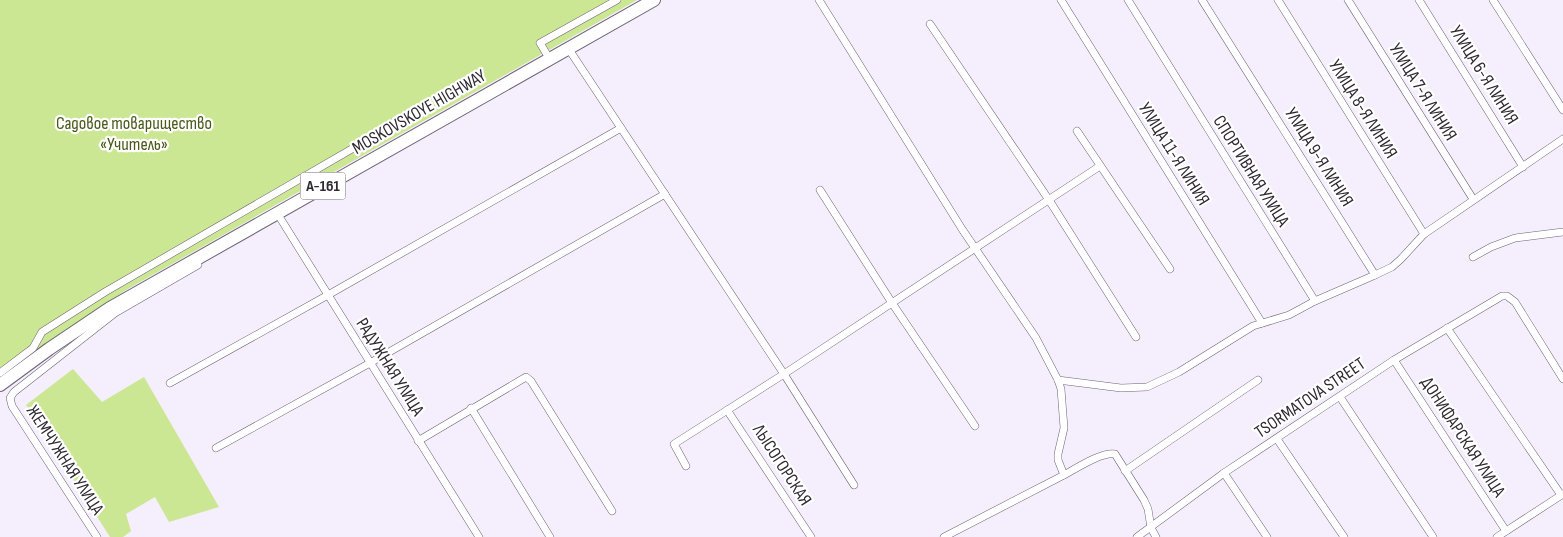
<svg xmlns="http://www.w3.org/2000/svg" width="1563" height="537" font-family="'Sofia Sans Condensed',sans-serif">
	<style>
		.green { fill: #cce793 }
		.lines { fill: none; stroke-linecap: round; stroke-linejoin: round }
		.street-casing { stroke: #6e6378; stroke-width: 8 }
		.highway-casing { stroke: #6e6378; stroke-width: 14 }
		.street { stroke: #fff; stroke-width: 7 }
		.highway { stroke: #fff; stroke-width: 12 }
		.labels { text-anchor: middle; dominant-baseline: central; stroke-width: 4.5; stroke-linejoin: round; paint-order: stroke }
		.shield { fill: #fff; stroke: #6d6970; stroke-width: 1 }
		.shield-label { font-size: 16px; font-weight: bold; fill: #2e2932 }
		.street-label { font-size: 18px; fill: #2e2932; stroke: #fff }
		.park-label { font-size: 18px; fill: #495a1a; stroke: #fff }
	</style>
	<rect width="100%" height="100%" fill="#f5eefc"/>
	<g class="green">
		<path d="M 0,0 L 637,0 L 126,290 L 0,380 Z"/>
		<path d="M 73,369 L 102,402 L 144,377 L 219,507 L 169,522 L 155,497 L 126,514 L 131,531 L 123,537 L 110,537 L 26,405 Z"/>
	</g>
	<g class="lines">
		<g class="street-casing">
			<g id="street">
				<path d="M 819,0 L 962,229 L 1036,338 L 1058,380 L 1061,389 L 1064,428 L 1058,454 L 1058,460 L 1064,475 L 944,537"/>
				<path d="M 1061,0 L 1262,323"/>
				<path d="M 1128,0 L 1315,301 L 1375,275"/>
				<path d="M 1202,0 L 1375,275 L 1392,267 L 1401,259 L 1424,234 L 1563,139"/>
				<path d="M 1278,0 L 1424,234"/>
				<path d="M 1348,0 L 1473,199"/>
				<path d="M 1419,0 L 1523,167"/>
				<path d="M 1493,0 L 1563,110"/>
				<path d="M 930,24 L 1049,200 L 1136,337"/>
				<path d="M 568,48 L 784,374 L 854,485"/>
				<path d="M 549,58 L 540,43 L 617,0"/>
				<path d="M 1077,131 L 1170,269"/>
				<path d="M 820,190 L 892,303 L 975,426"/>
				<path d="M 277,213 L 479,537"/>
				<path d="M 1473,257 L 1491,247 L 1515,238 L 1563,232"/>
				<path d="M 1447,328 L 1561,495"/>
				<path d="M 1394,360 L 1506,531"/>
				<path d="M 0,373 L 33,348 L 42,332 L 105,292 L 369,139"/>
				<path d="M 1058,380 L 1121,388 L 1147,387 L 1179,372 L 1253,326 L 1289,315 L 1315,301"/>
				<path d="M 170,383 L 328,295 L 621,128"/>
				<path d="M 1340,397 L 1433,537"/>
				<path d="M 471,408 L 550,537"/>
				<path d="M 727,410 L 811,537"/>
				<path d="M 1277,439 L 1344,537"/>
				<path d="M 418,441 L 526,377 L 531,381 L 612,511"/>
				<path d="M 216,448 L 370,363 L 665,194"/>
				<path d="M 686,466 L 674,444 L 784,374 L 1100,166"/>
				<path d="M 1125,471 L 1258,380"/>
				<path d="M 1224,473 L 1267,537"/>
				<path d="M 1064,475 C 1077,468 1101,452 1115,454 L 1144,500 L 1148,509 L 1151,528 L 1156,537"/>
				<path d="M 97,537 L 12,406 L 10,398 L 14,392 L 115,313 L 198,265"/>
				<path d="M 1137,537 L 1224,473 L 1394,360 L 1502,296 L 1507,296 L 1515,302 L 1563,379"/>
				<path d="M 1497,537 L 1563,494"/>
			</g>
		</g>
		<g class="highway-casing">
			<path id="highway" d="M 0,385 L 49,349 L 110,308 L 654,0"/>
		</g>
		<use href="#street" class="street"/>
		<use href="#highway" class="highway"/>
	</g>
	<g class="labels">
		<rect class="shield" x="300.5" y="172.5" width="45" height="27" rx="4"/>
		<g class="shield-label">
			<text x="323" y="186">А-161</text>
		</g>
		<g class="street-label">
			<text transform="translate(1484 75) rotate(58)">УЛИЦА 6-Я ЛИНИЯ</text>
			<text transform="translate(1423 92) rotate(58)">УЛИЦА 7-Я ЛИНИЯ</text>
			<text transform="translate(1363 109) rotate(58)">УЛИЦА 8-Я ЛИНИЯ</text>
			<text transform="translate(419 112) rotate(-30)">MOSKOVSKOYE HIGHWAY</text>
			<text transform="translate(1174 154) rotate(58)">УЛИЦА 11-Я ЛИНИЯ</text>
			<text transform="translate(1319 157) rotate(58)">УЛИЦА 9-Я ЛИНИЯ</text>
			<text transform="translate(1251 171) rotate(58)">СПОРТИВНАЯ УЛИЦА</text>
			<text transform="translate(390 367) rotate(58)">РАДУЖНАЯ УЛИЦА</text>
			<text transform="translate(1310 398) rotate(-34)">TSORMATOVA STREET</text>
			<text transform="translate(1463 437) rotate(57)">ДОНИФАРСКАЯ УЛИЦА</text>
			<text transform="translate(65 460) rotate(57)">ЖЕМЧУЖНАЯ УЛИЦА</text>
			<text transform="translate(782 465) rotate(57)">ЛЫСОГОРСКАЯ</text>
		</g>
		<g class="park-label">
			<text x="134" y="123">Садовое товарищество<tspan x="134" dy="21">«Учитель»</tspan></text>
		</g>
	</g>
</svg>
